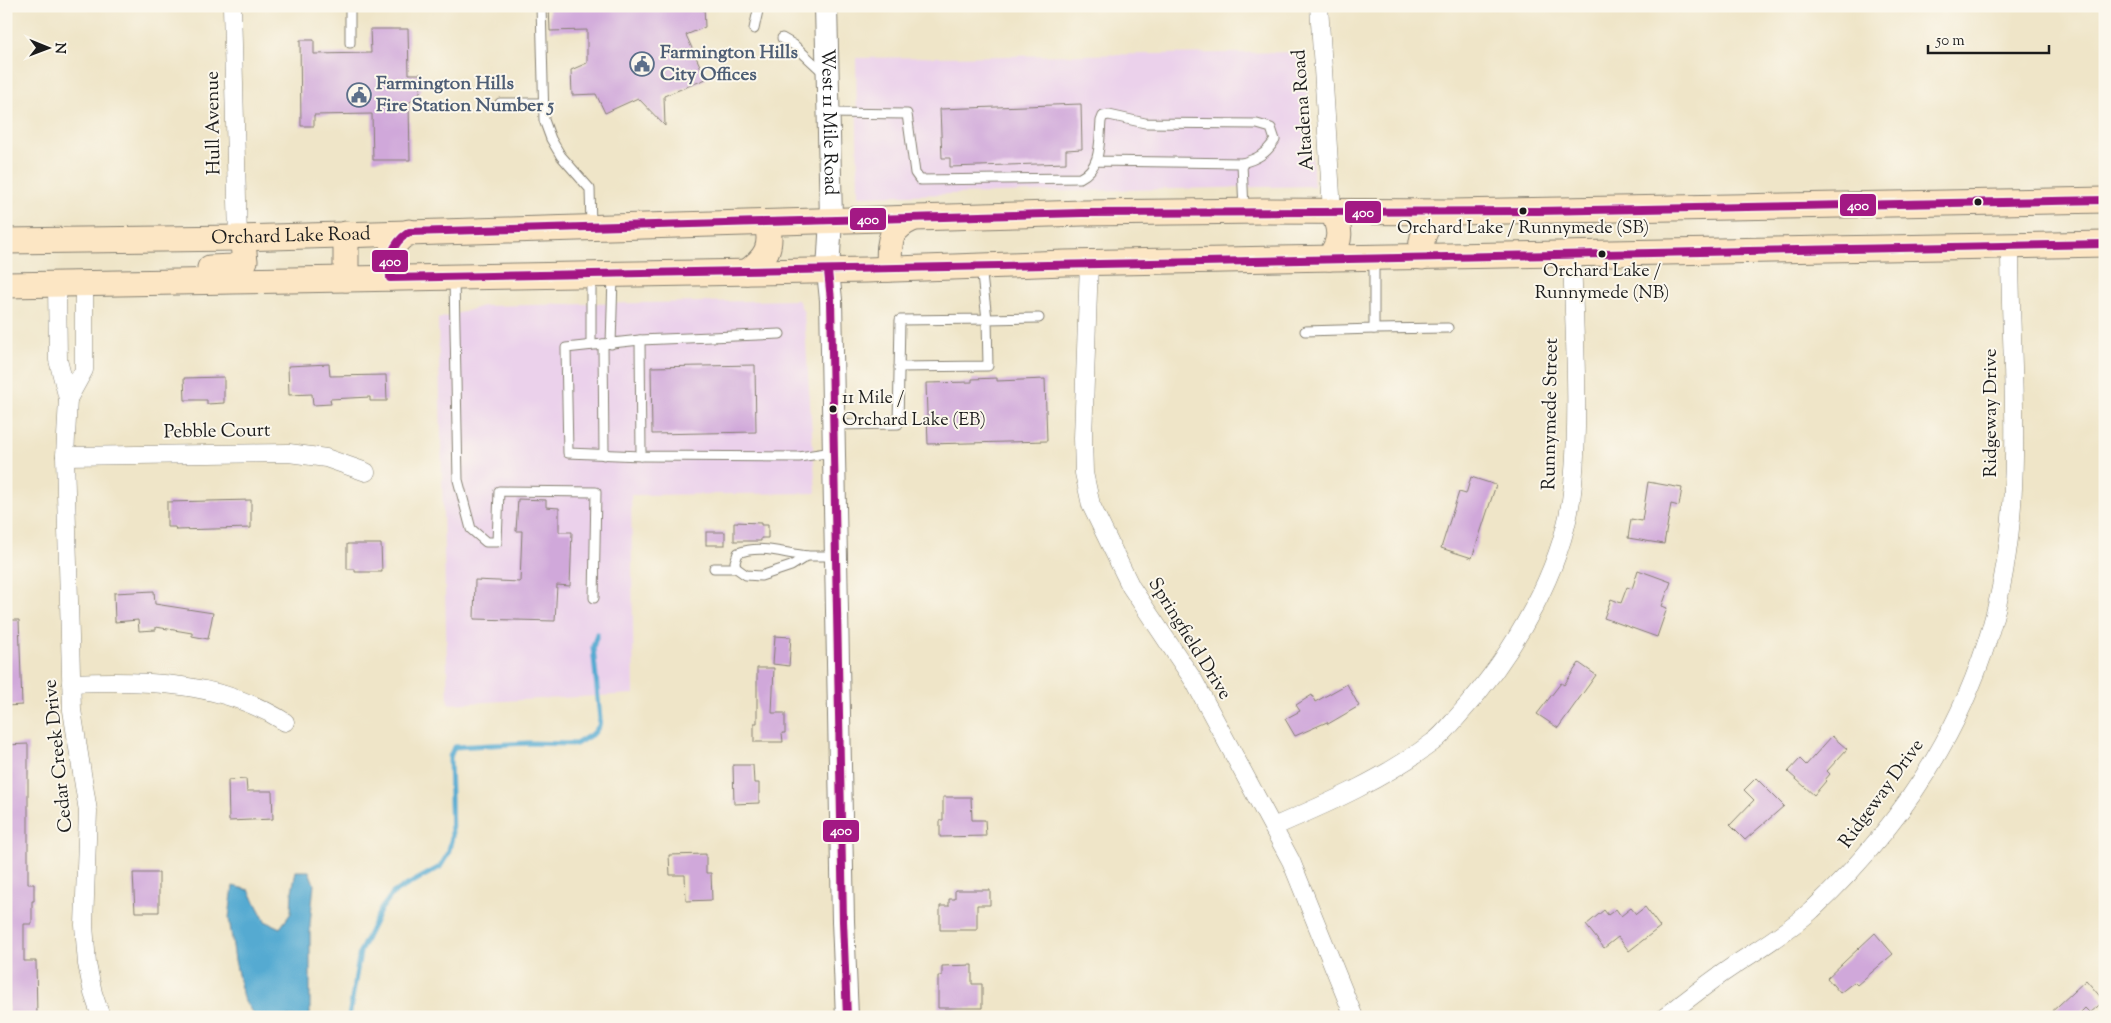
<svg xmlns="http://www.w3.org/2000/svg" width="2111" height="1023" font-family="'Sorts Mill Goudy',serif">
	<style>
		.built { fill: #ebd1eb }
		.water { fill: #55aad1; stroke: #386376 }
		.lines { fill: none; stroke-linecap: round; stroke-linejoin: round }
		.stream { stroke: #55aad1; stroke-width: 5 }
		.building { fill: #d0a8da }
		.service-casing { stroke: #868072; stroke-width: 11 }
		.minor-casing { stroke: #868072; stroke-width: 19 }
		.tertiary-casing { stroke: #868072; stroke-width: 24 }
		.secondary-casing { stroke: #868072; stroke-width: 27 }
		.service { stroke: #fff; stroke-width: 9 }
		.minor { stroke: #fff; stroke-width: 18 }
		.tertiary { stroke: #fff; stroke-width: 22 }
		.secondary { stroke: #fce6c4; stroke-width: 25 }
		.bus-1-casing { stroke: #fbf7ec; stroke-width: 11 }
		.bus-1 { stroke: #a31984; stroke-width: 8 }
		.bus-dot { fill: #1c1c1c; stroke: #fbf7ec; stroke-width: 2 }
		.labels { text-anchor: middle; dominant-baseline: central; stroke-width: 4; stroke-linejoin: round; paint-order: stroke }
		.bus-label { font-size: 18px; fill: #1c1c1c; stroke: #fbf7ec }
		.service-label { font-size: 19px; font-weight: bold; fill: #4e5e75; stroke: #fbf7ec; text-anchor: start }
		.street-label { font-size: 19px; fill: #1c1c1c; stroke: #fbf7ec }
		.line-badge { stroke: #fbf7ec; stroke-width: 2 }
		.badge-label { font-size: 14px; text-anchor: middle; font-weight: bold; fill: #fff }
	</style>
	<rect width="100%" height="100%" fill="#fbf7ec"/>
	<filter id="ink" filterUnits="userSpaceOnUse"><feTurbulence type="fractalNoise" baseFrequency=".02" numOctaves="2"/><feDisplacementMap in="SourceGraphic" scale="10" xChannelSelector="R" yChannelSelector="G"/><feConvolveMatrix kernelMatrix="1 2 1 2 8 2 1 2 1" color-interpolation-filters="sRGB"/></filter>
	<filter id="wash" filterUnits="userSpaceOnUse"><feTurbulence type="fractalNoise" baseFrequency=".0096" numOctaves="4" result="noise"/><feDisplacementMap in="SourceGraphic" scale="20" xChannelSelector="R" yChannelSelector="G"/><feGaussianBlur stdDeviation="1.12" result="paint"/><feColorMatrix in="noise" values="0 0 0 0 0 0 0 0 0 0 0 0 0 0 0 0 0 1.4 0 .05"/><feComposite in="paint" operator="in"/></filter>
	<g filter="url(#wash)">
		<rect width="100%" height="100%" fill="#efe5c8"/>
		<g class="built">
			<path d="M 1305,52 L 1314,186 L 858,196 L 856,58 Z"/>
			<path d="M 798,300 L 804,313 L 816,493 L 631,495 L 634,694 L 448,704 L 438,319 L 483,306 Z"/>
		</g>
		<path class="water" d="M 296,871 L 309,871 L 314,884 L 310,924 L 310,1017 L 255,1017 L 243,998 L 235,960 L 229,918 L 233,886 L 249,890 L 265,921 L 280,928 L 291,913 L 292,891 Z"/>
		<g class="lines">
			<path class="stream" d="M 349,1017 L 360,952 L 381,909 L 393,893 L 440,867 L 448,854 L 452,837 L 450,757 L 454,747 L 528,743 L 576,744 L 594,733 L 599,726 L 600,719 L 593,647 L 597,634"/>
		</g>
		<g id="blocks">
			<g class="building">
				<path d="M 549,6 L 704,6 L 705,27 L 686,35 L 706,79 L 664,96 L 665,126 L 638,98 L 605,113 L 596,94 L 572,95 L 571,70 L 587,63 L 587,30 L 550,31 Z"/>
				<path d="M 370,29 L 408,29 L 409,74 L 423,74 L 420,92 L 409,103 L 410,160 L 373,160 L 372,114 L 314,115 L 314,126 L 301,126 L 300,40 L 314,40 L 314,54 L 371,53 Z"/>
				<path d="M 1081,104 L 1082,149 L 1066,150 L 1066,163 L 950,167 L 950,158 L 942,158 L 940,109 Z"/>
				<path d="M 329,364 L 330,376 L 386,375 L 387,401 L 370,401 L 370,397 L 330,399 L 331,404 L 313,405 L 312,394 L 289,395 L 288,366 Z"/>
				<path d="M 755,365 L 756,432 L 652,434 L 651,367 Z"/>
				<path d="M 224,377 L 224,403 L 207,404 L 207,400 L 185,400 L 184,378 Z"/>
				<path d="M 997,378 L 997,381 L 1045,379 L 1047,441 L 928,444 L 926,383 L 972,382 L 972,379 Z"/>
				<path d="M 1471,477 L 1496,485 L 1472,558 L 1441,548 L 1459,492 L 1466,494 Z"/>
				<path d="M 1648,482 L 1682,488 L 1679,506 L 1671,504 L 1664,544 L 1628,538 L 1631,519 L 1642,521 Z"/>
				<path d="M 518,499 L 546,500 L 546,507 L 559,508 L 559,532 L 572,532 L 570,586 L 557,585 L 555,621 L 474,619 L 475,580 L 520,582 L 522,531 L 516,531 Z"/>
				<path d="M 251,500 L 251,528 L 176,530 L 175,527 L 167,527 L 167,502 Z"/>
				<path d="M 734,522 L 761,523 L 761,525 L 768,525 L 768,538 L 761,538 L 761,541 L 734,541 Z"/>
				<rect x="706" y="532" width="19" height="13"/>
				<path d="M 347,544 L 381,544 L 382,572 L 355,572 L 355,569 L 347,569 Z"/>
				<path d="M 1638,570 L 1671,582 L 1662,606 L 1667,608 L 1657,637 L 1604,618 L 1611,599 L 1621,603 L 1627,587 L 1632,589 Z"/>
				<path d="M 154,591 L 155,604 L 213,613 L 208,639 L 192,636 L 192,633 L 156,627 L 156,630 L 139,631 L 138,620 L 115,622 L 114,593 Z"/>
				<path d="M 6,620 L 19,620 L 22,705 L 6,706 Z"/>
				<path d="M 775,636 L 791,637 L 789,666 L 773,664 Z"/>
				<path d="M 1579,663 L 1596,675 L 1558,728 L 1537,714 L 1561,683 L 1564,685 Z"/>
				<path d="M 757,668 L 774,668 L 772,713 L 785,713 L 785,733 L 782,733 L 783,742 L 754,742 L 754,723 L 757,723 Z"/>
				<path d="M 1347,684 L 1359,706 L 1328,724 L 1327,722 L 1295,736 L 1285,719 L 1300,711 L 1296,705 L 1312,695 L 1315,702 Z"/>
				<path d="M 1832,736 L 1847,749 L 1827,771 L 1830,774 L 1825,780 L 1826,781 L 1814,795 L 1788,772 L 1800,759 L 1806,765 Z"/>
				<path d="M 28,744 L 28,884 L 34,884 L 34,901 L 32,901 L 32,924 L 24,924 L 24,961 L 36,961 L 37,1017 L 9,1017 L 6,979 L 6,745 Z"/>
				<path d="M 733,765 L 753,765 L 754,783 L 759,783 L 759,803 L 734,804 Z"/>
				<path d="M 1756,778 L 1784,806 L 1745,840 L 1730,825 L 1754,800 L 1744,790 Z"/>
				<path d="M 246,779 L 247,791 L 272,791 L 273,819 L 229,821 L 228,780 Z"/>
				<path d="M 943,797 L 971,797 L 972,820 L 985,820 L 986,836 L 940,837 L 940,820 L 943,820 Z"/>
				<path d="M 706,854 L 706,873 L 711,873 L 712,900 L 686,901 L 685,875 L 670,875 L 669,855 Z"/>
				<path d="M 133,873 L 159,873 L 159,912 L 135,912 Z"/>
				<path d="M 955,890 L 990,890 L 990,905 L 977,905 L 977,930 L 940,930 L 940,906 L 949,906 L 949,899 L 955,899 Z"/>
				<path d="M 1645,907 L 1660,927 L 1629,951 L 1618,937 L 1604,948 L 1586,925 L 1604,910 L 1608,915 L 1616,909 L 1621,916 L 1631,908 L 1636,914 Z"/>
				<path d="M 1875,933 L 1893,954 L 1857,985 L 1854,982 L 1840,993 L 1827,978 Z"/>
				<path d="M 972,965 L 972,984 L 982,984 L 982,1008 L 938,1008 L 938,976 L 942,976 L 942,966 Z"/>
				<path d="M 2086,980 L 2104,1001 L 2090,1013 L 2085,1008 L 2076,1017 L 2046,1017 Z"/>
			</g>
		</g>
	</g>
	<g filter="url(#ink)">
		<use href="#blocks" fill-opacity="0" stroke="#868072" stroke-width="1"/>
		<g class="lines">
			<g class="service-casing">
				<g id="service">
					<path d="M 350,6 L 350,43"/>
					<path d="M 541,6 L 544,120 L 551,139 L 561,156 L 590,189 L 591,226"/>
					<path d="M 754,29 L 759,6"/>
					<path d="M 782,38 L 794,45 L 824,73"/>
					<path d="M 500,103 L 544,103"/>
					<path d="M 829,113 L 907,114 L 915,173 L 920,180 L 1080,178 C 1102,167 1099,143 1101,121 L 1103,116 L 1109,115 L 1145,123 L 1257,124 L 1271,128 L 1275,140 C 1266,154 1257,159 1242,163 L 1097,161"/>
					<path d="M 1242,163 L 1244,211"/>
					<path d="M 591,275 L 591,345"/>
					<path d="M 454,279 L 458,480 L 471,529 L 486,542 L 497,542 L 499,491 L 596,492 L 594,598"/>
					<path d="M 1374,329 L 1448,328"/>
					<path d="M 1305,331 L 1374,329 L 1374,258"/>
					<path d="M 640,340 L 641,456 L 799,457 L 833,452"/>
					<path d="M 603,344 L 604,455"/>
					<path d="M 611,344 L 613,277"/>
					<path d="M 899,367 L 988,366 L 987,319 L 1039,318"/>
					<path d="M 834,425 L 898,424 L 900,320 L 987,319 L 981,267"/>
					<path d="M 641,456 L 568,453 L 566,348 L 640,340 L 780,334"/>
					<path d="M 714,568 L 736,568 L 746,575 L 761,576 L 791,566 L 807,556"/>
					<path d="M 736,568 L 735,562 L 738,553 C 762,544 784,554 808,556 C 817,556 826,556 835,556"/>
				</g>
			</g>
			<g class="minor-casing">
				<g id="minor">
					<path d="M 232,6 L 238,238"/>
					<path d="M 1319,6 L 1332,211"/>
					<path d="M 1089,262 L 1083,438 L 1084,473 L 1091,505 L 1131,587 L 1194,681 L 1291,861 L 1354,1017"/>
					<path d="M 57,284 L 58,360 L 68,399 L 65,456 L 72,710 L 88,811 L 84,925 L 87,964 L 93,993 L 101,1017"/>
					<path d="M 68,399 L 84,370 L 84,283"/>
					<path d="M 65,456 L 289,453 L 326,458 L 366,472"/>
					<path d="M 71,683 C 145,680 221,681 285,722"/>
					<path d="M 1273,827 C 1329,803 1384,779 1433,742 C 1443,735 1451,724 1459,715 C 1513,655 1566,566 1573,484 C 1580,408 1574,330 1572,254"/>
					<path d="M 1665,1017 C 1684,1002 1703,987 1723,973 C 1753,952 1784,935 1812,910 C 1929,800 2002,667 2012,505 C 2018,418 2010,331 2010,245"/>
				</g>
			</g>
			<g class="tertiary-casing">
				<g id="tertiary">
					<path id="s1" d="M 826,6 L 831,219 L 828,271 L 831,300 L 843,921 L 847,1017"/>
				</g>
			</g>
			<g class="secondary-casing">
				<g id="secondary">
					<path d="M 346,234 L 346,279"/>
					<path id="s2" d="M 6,241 L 238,238 L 1083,213 L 1264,211 L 1454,212 L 2105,200"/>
					<path d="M 1422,257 C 1419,234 1428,217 1452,213"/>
					<path d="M 1329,258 C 1342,241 1341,229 1332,211"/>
					<path d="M 210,268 L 233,267 L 245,261 L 243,245 L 238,238"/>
					<path d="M 889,269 C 890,244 886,231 912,219"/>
					<path d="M 747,272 C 766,258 773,247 767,224"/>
					<path d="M 390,278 C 389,257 389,243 409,232"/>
					<path d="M 6,285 L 867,270 L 1065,263 L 2105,244"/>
				</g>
			</g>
			<use href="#service" class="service"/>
			<use href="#minor" class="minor"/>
			<use href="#tertiary" class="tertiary"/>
			<use href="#secondary" class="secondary"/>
			<g class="bus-1-casing">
				<g id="bus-1">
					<path d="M 2105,200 L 1538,211 L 1082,213 L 409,232 C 391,244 389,258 390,278 L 2105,244"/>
					<path d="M 828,271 L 831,300 L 843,921 L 847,1017"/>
				</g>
			</g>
			<use href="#bus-1" class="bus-1"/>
		</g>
	</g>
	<defs>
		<g id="civic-ring" transform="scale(1.25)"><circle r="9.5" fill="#fbf7ec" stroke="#5c6f8a" stroke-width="1.5"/><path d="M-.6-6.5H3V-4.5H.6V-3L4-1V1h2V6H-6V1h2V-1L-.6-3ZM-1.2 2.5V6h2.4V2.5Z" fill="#5c6f8a"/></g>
	</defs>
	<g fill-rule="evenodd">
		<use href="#civic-ring" x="642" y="64"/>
		<use href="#civic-ring" x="359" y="95"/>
	</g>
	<g class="bus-dot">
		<circle cx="1978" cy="202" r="4.5"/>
		<circle cx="1523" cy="211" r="4.5"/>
		<circle cx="1602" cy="254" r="4.5"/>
		<circle cx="833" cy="409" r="4.5"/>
	</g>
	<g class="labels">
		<g class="bus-label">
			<text x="1523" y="229">Orchard Lake / Runnymede (SB)</text>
			<text x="1602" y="272">Orchard Lake /<tspan x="1602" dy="22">Runnymede (NB)</tspan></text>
			<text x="842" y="399" text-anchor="start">11 Mile /<tspan x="842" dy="22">Orchard Lake (EB)</tspan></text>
		</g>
		<g class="service-label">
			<text x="660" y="53">Farmington Hills<tspan x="660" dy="22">City Offices</tspan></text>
			<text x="376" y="84">Farmington Hills<tspan x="376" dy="22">Fire Station Number 5</tspan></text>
		</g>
		<g class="street-label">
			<text transform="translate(1304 110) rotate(-94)">Altadena Road</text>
			<text stroke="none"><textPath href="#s1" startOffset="116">West 11 Mile Road</textPath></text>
			<text transform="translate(214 123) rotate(-91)">Hull Avenue</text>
			<text stroke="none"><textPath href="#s2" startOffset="285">Orchard Lake Road</textPath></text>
			<text transform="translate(1991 413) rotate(-90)">Ridgeway Drive</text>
			<text transform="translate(1551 414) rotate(-89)">Runnymede Street</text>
			<text transform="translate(217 432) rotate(-1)">Pebble Court</text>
			<text transform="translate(1189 639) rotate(58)">Springfield Drive</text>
			<text transform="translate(59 756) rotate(-96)">Cedar Creek Drive</text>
			<text transform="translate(1882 794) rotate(-54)">Ridgeway Drive</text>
		</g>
	</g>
	<g class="line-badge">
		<rect x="1839" y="193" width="38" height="24" rx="5" fill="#a31984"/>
		<rect x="1344" y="200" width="38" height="24" rx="5" fill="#a31984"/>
		<rect x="849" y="207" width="38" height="24" rx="5" fill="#a31984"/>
		<rect x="371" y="249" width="38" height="24" rx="5" fill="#a31984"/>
		<rect x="822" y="819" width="38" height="24" rx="5" fill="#a31984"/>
	</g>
	<g class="badge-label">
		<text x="1858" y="210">400</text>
		<text x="1363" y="217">400</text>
		<text x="868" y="224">400</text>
		<text x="390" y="266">400</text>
		<text x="841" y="835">400</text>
	</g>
	<rect width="2111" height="1023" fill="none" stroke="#fbf7ec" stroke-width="25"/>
	<g transform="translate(48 48) rotate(91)" stroke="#fbf7ec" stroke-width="4" paint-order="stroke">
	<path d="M0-4L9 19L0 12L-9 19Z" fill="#1c1c1c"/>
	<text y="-8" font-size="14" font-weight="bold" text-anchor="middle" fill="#1c1c1c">N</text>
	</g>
	<path d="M1928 45v8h121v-8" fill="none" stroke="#1c1c1c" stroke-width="2.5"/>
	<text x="1936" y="45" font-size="15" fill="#1c1c1c" stroke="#fbf7ec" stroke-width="4" paint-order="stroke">50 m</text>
</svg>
